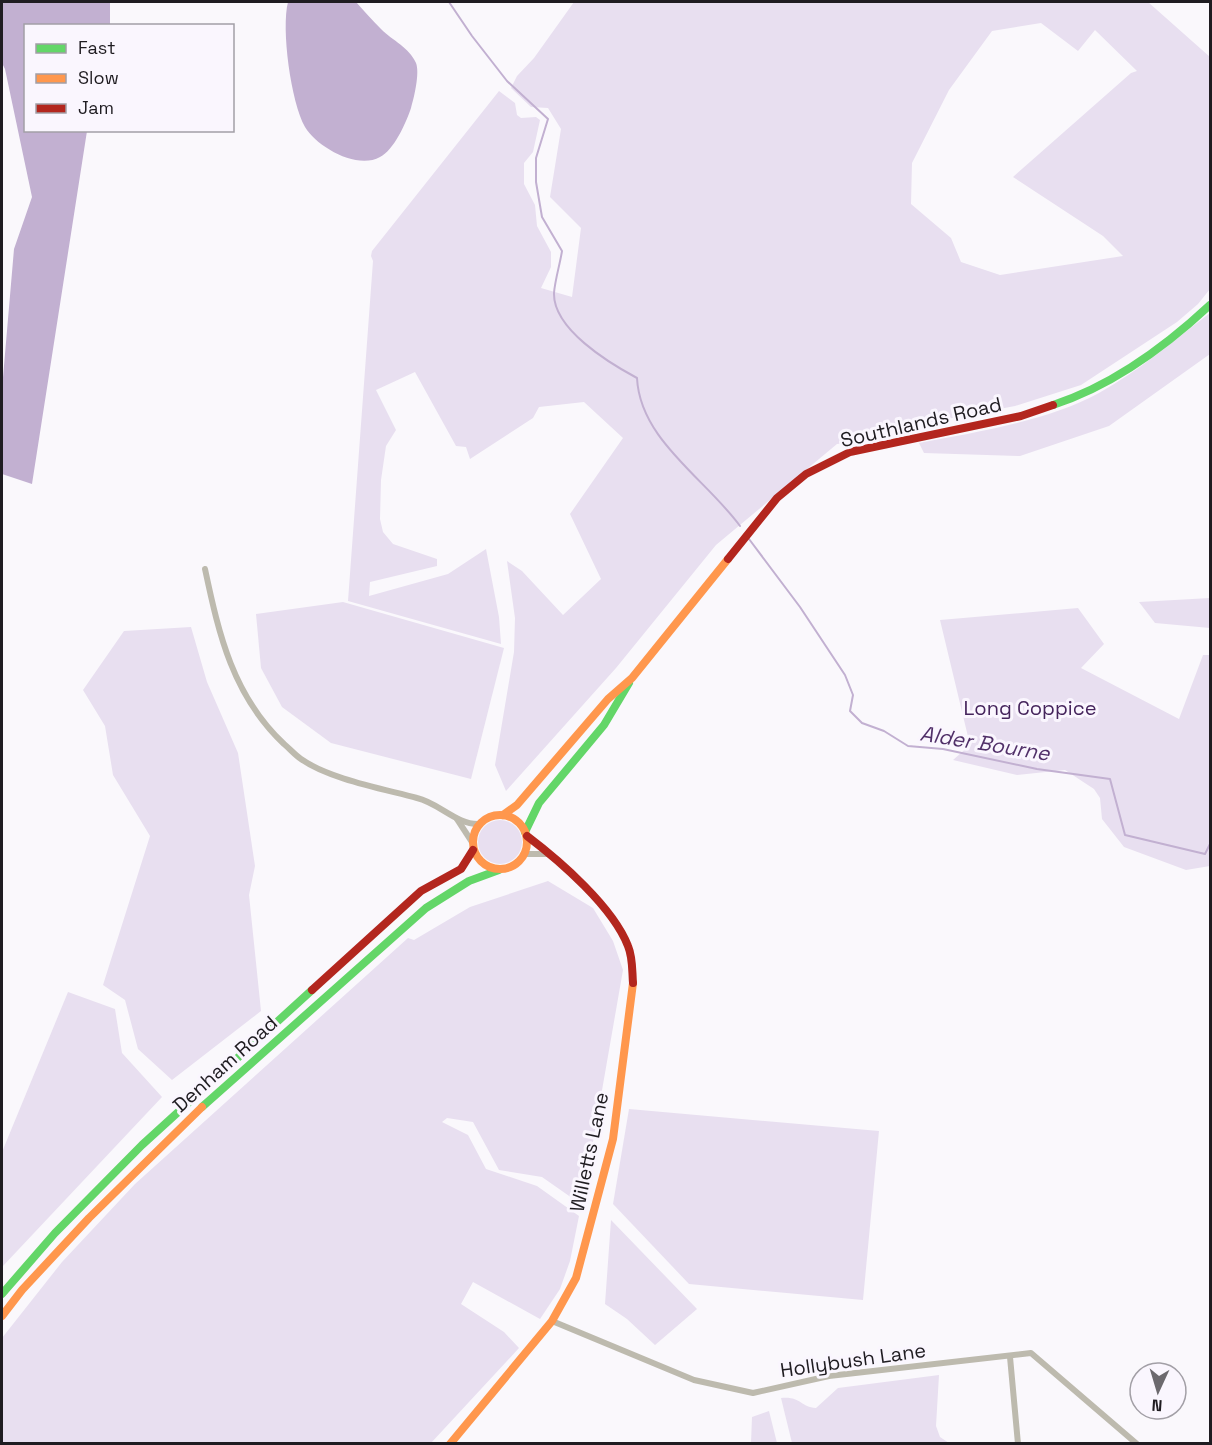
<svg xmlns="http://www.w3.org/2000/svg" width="1212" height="1445" font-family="'Space Grotesk',sans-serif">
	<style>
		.green { fill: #e8dff0; fill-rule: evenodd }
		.water { fill: #c2b0d1 }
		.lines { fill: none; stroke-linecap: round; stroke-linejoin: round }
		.stream { stroke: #c2b0d1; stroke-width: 2 }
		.street { stroke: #bdbaae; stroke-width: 6 }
		.fast { stroke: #63d668; stroke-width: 8 }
		.slow { stroke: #ff974d; stroke-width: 8 }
		.jam { stroke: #b3261e; stroke-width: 8 }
		.labels { text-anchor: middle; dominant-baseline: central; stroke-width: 6; stroke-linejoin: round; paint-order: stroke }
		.street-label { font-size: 20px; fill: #1f1c21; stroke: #faf6fe }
		.park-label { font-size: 20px; fill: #45245c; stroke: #faf6fe }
		.water-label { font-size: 21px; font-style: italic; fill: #513069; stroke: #faf6fe }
	</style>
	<rect width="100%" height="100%" fill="#faf8fc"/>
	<g class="green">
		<path d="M 574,2 L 1148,2 L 1210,57 L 1210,289 L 1198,304 L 1177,322 L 1081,385 L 1015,406 L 916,425 L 873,428 L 848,443 L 837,444 L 716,545 L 616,668 L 506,791 L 495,765 L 514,652 L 515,618 L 507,561 L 522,571 L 563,615 L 601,579 L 570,514 L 623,438 L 584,402 L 539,407 L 533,418 L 470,459 L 466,447 L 456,446 L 415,372 L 376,390 L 396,430 L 386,446 L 381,480 L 380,519 L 383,532 L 393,544 L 437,559 L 437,566 L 370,582 L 369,596 L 448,574 L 486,549 L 499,617 L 501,644 L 348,601 L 373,261 L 371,256 L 372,251 L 499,91 L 515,103 L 517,115 L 521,118 L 536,117 L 540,120 L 533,152 L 524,163 L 524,184 L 535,205 L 537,226 L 551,252 L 551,267 L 541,288 L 572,297 L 581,228 L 550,197 L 561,129 L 548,108 L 531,107 L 511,88 L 517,76 L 534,58 ZM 1041,23 L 1078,51 L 1095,30 L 1137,71 L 1131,73 L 1013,177 L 1103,236 L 1123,256 L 1000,275 L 961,262 L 951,238 L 911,204 L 912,163 L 949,90 L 992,31 Z"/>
		<path d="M 1210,313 L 1210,354 L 1109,426 L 1020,456 L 924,453 L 919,443 C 976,432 1048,421 1099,393 C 1139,371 1174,340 1210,313 Z"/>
		<path d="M 1210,598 L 1210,628 L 1155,623 L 1139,602 Z"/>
		<path d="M 343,602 L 504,648 L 471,779 L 331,743 L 282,707 L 261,668 L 256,614 Z"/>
		<path d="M 1078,608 L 1104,644 L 1081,668 L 1179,719 L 1203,655 L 1210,655 L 1210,866 L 1186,870 L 1124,847 L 1102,819 L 1100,798 L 1094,789 L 1065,770 L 1017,775 L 953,760 L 970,745 L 940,620 Z"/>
		<path d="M 191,627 L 207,682 L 238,753 L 255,866 L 249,895 L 261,1011 L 172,1080 L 138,1049 L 125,1000 L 103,985 L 150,836 L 113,775 L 105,726 L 83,690 L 124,631 Z"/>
		<circle cx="500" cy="842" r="22"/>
		<path d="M 548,881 L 593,908 L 613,941 L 623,970 L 582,1205 L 542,1177 L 499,1170 L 473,1122 L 447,1118 L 442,1122 L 468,1135 L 486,1169 L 537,1186 L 579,1216 L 570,1261 L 560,1289 L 540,1319 L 473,1282 L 461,1304 L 504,1332 L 519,1348 L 431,1443 L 2,1443 L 2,1338 L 62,1262 L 135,1184 L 408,938 L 414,940 L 470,907 Z"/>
		<path d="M 68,992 L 115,1009 L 122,1053 L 162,1097 L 2,1267 L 2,1152 Z"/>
		<path d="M 629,1109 L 879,1131 L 863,1300 L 689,1284 L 613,1204 Z"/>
		<path d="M 611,1220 L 697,1309 L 655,1345 L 627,1319 L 605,1304 Z"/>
		<path d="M 939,1375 L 936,1426 L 940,1437 L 949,1443 L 792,1443 L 781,1398 C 801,1396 800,1407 816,1408 L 838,1388 Z"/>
		<path d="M 769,1411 L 777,1443 L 751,1443 L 752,1417 Z"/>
	</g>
	<g class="water">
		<path d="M 2,2 L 110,2 L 110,25 L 26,26 L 26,130 L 87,131 L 32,484 L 2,474 L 2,389 L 14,249 L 32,197 L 5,69 L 2,63 Z"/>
		<path d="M 288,2 L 356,2 C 364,11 372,20 381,29 C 393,41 409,47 416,63 C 420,73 414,98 411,108 C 406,123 394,150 380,157 C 357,170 317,147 305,127 C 291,102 281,29 288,2 Z"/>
	</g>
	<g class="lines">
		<g class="stream">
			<path d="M 449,2 L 472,36 L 507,81 L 548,119 L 536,158 L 536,182 L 542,217 L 562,251 C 560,264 555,280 554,293 C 553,329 609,363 637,378 C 640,440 706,479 740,526"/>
			<path d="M 749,539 L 800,607 L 845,675 L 853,695 L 850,711 L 862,723 L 884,731 L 908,746 L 943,749 L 1037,769 L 1110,779 L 1125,835 L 1205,854 L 1210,844"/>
		</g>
		<g class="street">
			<path d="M 205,569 C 219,635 233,696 284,744 C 290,749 295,755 301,759 C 329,779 384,789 417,798 C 439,803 457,825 479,824"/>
			<path d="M 457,819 L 472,842"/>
			<path d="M 525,854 L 548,854"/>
			<path d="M 552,1321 L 694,1380 L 753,1393 L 829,1376 L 1031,1353 L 1137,1444"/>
			<path d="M 1010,1357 L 1018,1444"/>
		</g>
		<g class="fast">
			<path d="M 1053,405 C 1112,386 1165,347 1210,305"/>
			<path d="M 525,832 L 539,803 L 604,725 L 629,683"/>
			<path d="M 202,1107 L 426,908 L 469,881 L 499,870"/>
			<path d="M 2,1294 L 55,1233 L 142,1145 L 312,990"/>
		</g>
		<g class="slow">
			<circle cx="500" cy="842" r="27"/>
			<path d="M 503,815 L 517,805 L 608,699 L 632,678 L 728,559"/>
			<path d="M 2,1316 L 22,1290 L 89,1218 L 202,1107"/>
			<path d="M 450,1444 L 552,1321 L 576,1278 L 613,1139 L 633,983"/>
		</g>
		<g class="jam">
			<path d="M 728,559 L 777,498 L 806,474 L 850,452 L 1021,416 L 1053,405"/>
			<path d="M 527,836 C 560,861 613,907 628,946 C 633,958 632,971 633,983"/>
			<path d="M 312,990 L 421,891 L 461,869 L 473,850"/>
		</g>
	</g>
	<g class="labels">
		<g class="street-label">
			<text transform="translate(921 422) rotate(-13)">Southlands Road</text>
			<text transform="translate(225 1064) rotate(-42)">Denham Road</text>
			<text transform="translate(589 1152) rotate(-78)">Willetts Lane</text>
			<text transform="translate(853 1360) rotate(-8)">Hollybush Lane</text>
		</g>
		<g class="park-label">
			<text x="1030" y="708">Long Coppice</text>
		</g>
		<g class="water-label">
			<text transform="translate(985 743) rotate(9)">Alder Bourne</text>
		</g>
	</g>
	<rect width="1212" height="1445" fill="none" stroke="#1f1c21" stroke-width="6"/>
	<rect x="24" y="24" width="210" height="108" fill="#faf6fe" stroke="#a29fa6" stroke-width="1.5"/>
	<rect x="36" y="44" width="30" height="9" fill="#63d668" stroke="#a29fa6" stroke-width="1.5"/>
	<text x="78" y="54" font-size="18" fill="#1f1c21">Fast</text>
	<rect x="36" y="74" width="30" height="9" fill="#ff974d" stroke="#a29fa6" stroke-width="1.5"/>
	<text x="78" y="84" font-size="18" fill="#1f1c21">Slow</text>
	<rect x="36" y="104" width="30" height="9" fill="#b3261e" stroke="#a29fa6" stroke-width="1.5"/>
	<text x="78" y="114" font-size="18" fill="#1f1c21">Jam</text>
	<g transform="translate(1158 1391) rotate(184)"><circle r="28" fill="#faf6fe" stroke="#a29fa6" stroke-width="1.5"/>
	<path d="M0-4.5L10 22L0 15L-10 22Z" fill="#6c696e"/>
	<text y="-9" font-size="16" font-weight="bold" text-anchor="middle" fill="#1f1c21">N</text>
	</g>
</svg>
